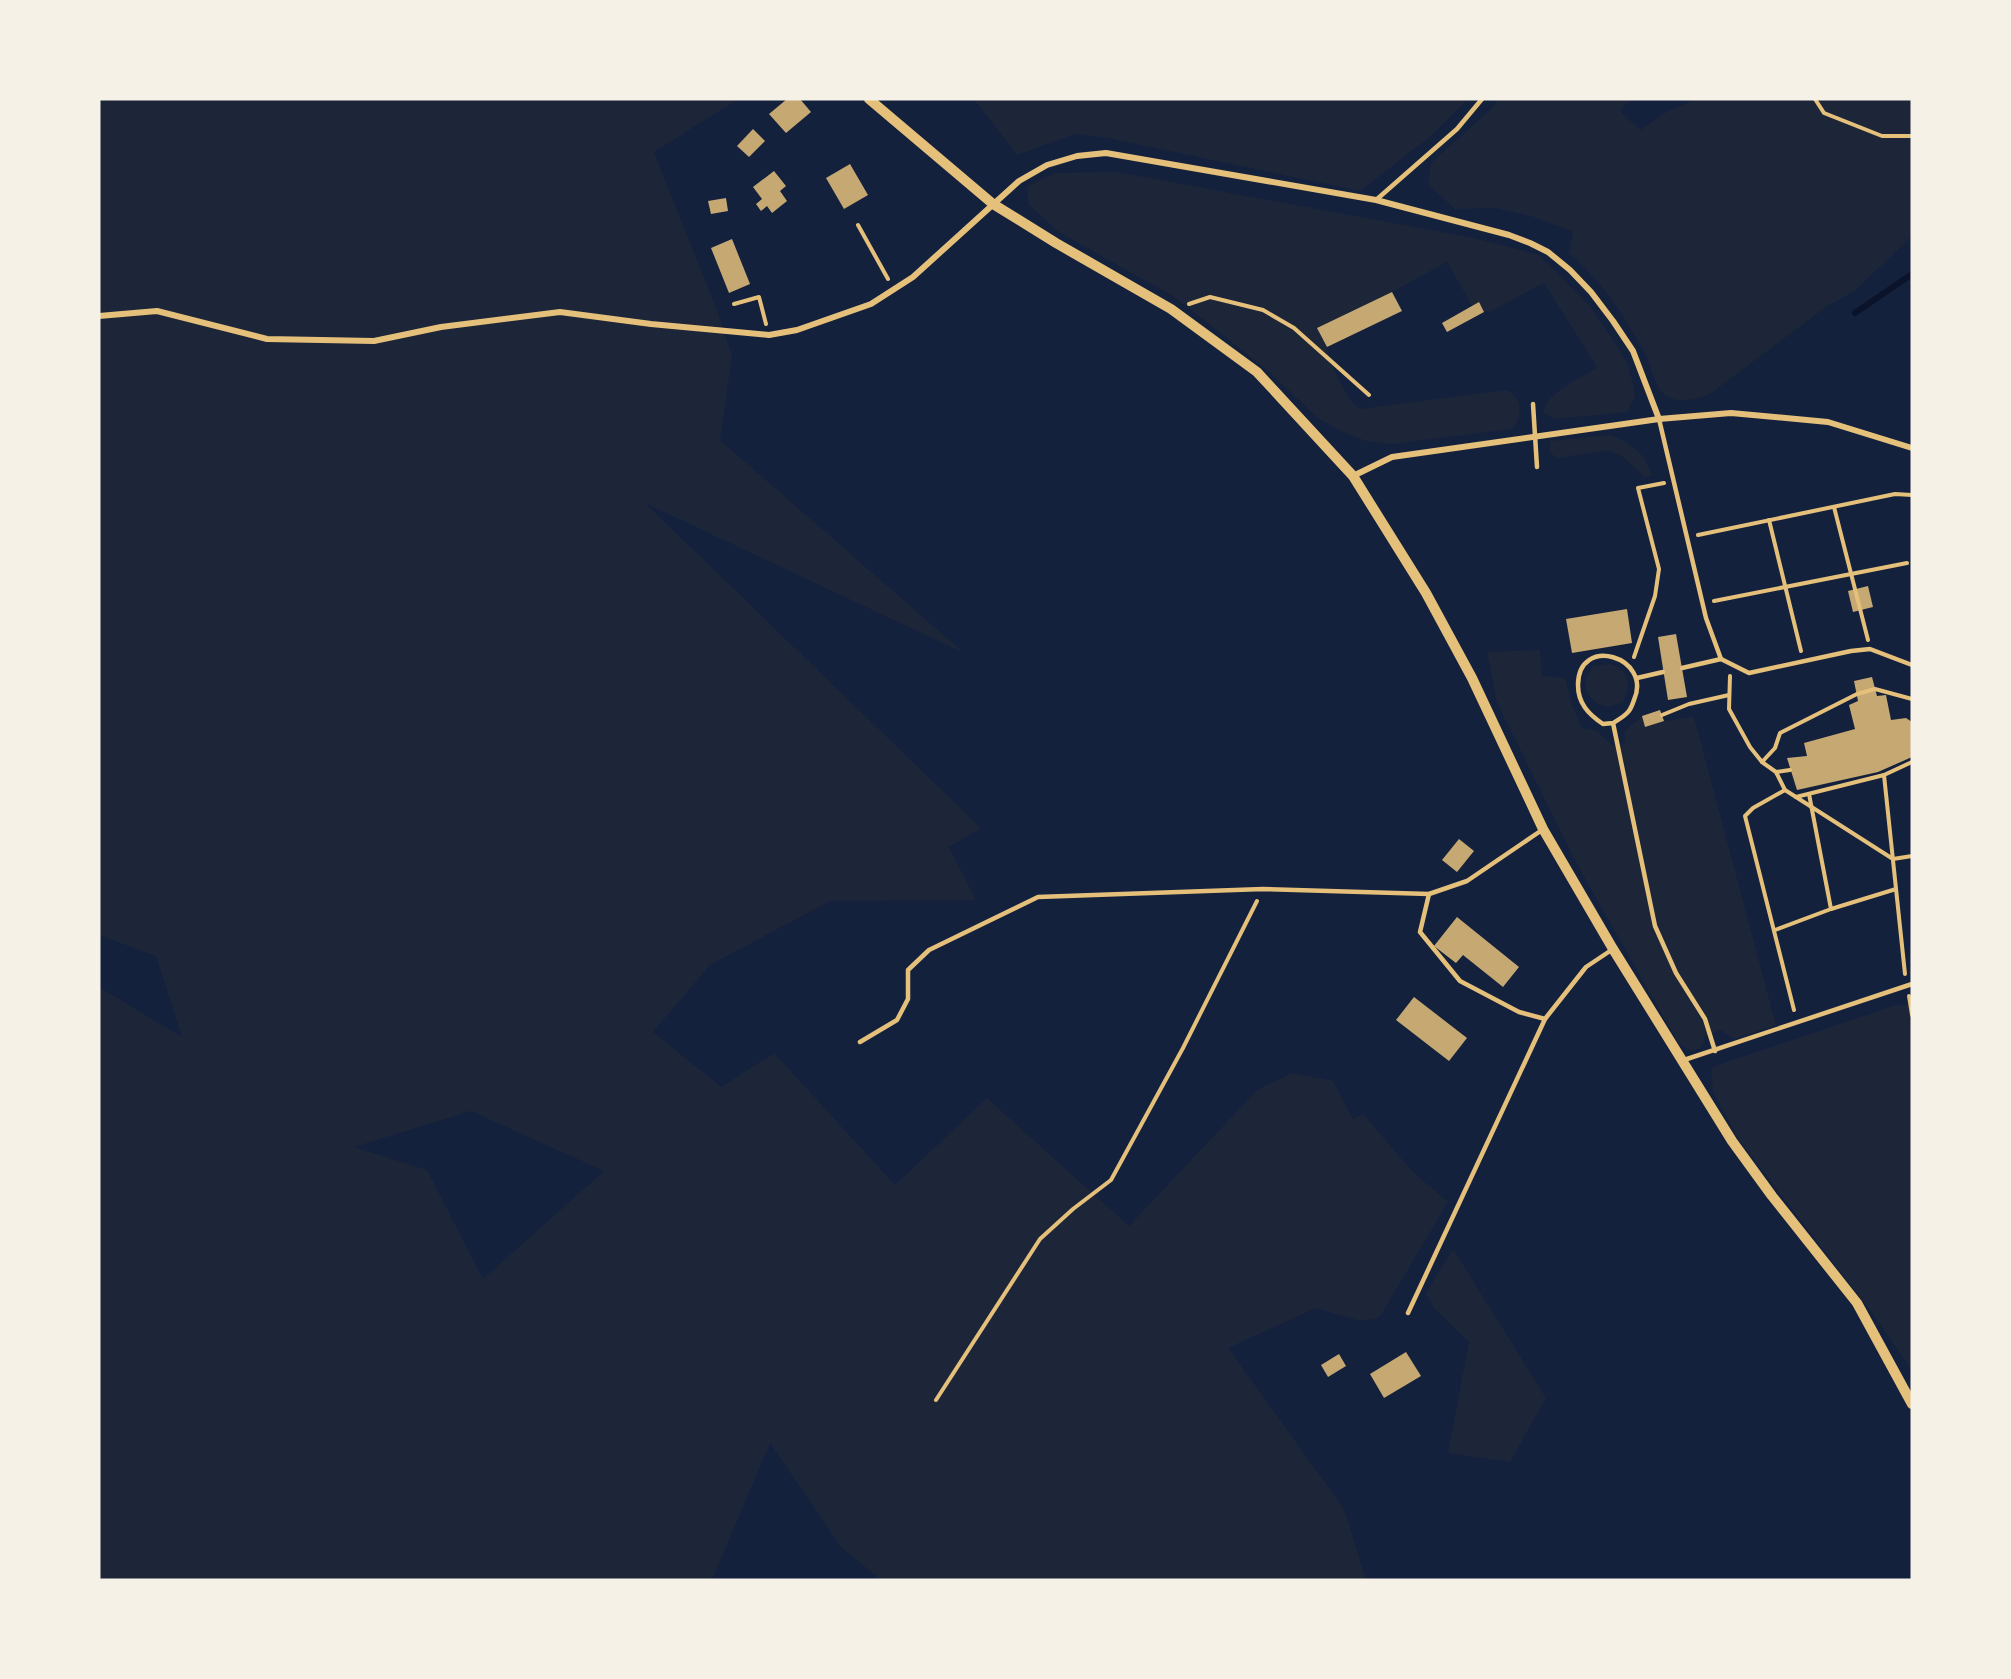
<svg xmlns="http://www.w3.org/2000/svg" width="2011" height="1679" font-family="'IBM Plex Serif',serif">
	<style>
		.green { fill: #1d2539; fill-rule: evenodd }
		.lines { fill: none; stroke-linecap: round; stroke-linejoin: round }
		.stream { stroke: #0b132b; stroke-width: 6 }
		.building { fill: #c6a872 }
		.path { stroke: #e5c07b; stroke-width: 4 }
		.service { stroke: #e5c07b; stroke-width: 4.5 }
		.minor { stroke: #e5c07b; stroke-width: 6 }
		.tertiary { stroke: #e5c07b; stroke-width: 10 }
	</style>
	<rect width="100%" height="100%" fill="#14213d"/>
	<g class="green">
		<path d="M 99,99 L 738,99 L 654,152 L 716,308 L 732,356 L 720,440 L 964,653 L 645,503 L 981,828 L 949,847 L 976,900 L 830,901 L 710,965 L 653,1032 L 721,1087 L 774,1053 L 895,1185 L 987,1098 L 1129,1226 L 1257,1090 L 1292,1073 L 1333,1081 L 1353,1119 L 1363,1114 L 1413,1172 L 1448,1202 L 1379,1318 L 1360,1321 L 1316,1308 L 1228,1348 L 1344,1509 L 1366,1580 L 881,1580 L 841,1547 L 770,1443 L 712,1580 L 99,1580 L 99,987 L 182,1037 L 156,956 L 99,935 ZM 471,1111 L 604,1171 L 483,1279 L 427,1170 L 354,1147 Z"/>
		<path d="M 974,99 L 1468,99 L 1431,136 L 1360,191 L 1108,138 L 1075,134 L 1017,155 Z"/>
		<path d="M 1497,99 L 1631,99 L 1620,111 L 1640,130 L 1665,113 L 1696,99 L 1912,99 L 1912,236 L 1855,291 L 1827,306 L 1710,394 C 1696,399 1679,405 1665,395 C 1654,386 1652,369 1647,357 C 1643,349 1638,341 1633,333 C 1616,302 1595,276 1569,253 L 1573,232 L 1534,217 L 1496,208 L 1455,209 L 1428,185 L 1431,163 L 1492,108 Z"/>
		<path d="M 1117,172 L 1474,238 L 1539,255 L 1590,306 L 1618,347 L 1628,365 L 1633,384 L 1635,396 L 1627,412 L 1554,419 L 1543,412 C 1548,391 1580,379 1597,367 L 1544,283 L 1491,311 L 1484,312 L 1479,302 L 1472,306 L 1447,262 L 1392,292 L 1318,328 C 1330,352 1338,392 1360,409 L 1507,390 C 1523,397 1523,418 1512,429 L 1391,444 L 1366,441 L 1341,431 L 1318,418 L 1267,370 L 1176,298 L 1059,232 L 1029,205 L 1027,186 L 1055,173 Z"/>
		<path d="M 1610,435 C 1631,443 1646,453 1652,476 L 1645,477 L 1623,457 L 1609,450 L 1558,458 L 1550,453 L 1550,441 Z"/>
		<path d="M 1540,650 L 1542,676 L 1565,678 L 1572,705 L 1582,728 L 1597,731 L 1612,745 L 1625,744 L 1625,731 L 1642,716 L 1646,727 L 1664,721 L 1694,717 L 1776,1025 L 1734,1039 L 1721,1030 L 1705,1036 L 1701,1048 L 1692,1051 L 1679,1044 L 1578,866 L 1497,703 L 1487,652 Z"/>
		<path d="M 1609,664 C 1630,668 1632,687 1622,703 L 1608,707 L 1596,703 L 1586,692 L 1585,680 L 1593,666 Z"/>
		<path d="M 1912,1004 L 1912,1371 L 1876,1318 L 1739,1140 L 1713,1092 L 1711,1070 L 1715,1066 L 1893,1006 Z"/>
		<path d="M 1453,1249 L 1546,1398 L 1510,1462 L 1448,1453 L 1469,1342 L 1434,1308 L 1426,1293 Z"/>
	</g>
	<g class="lines">
		<path class="stream" d="M 1855,313 L 1912,274"/>
	</g>
	<g class="building">
		<path d="M 787,99 L 800,99 L 811,112 L 786,133 L 769,114 Z"/>
		<path d="M 753,129 L 765,141 L 749,157 L 737,146 Z"/>
		<path d="M 850,164 L 868,195 L 844,209 L 826,178 Z"/>
		<path d="M 774,171 L 786,186 L 780,191 L 787,201 L 772,213 L 767,206 L 761,211 L 756,204 L 762,199 L 753,187 Z"/>
		<path d="M 726,198 L 728,211 L 711,214 L 708,201 Z"/>
		<path d="M 732,239 L 750,284 L 729,293 L 711,248 Z"/>
		<path d="M 1392,292 L 1402,311 L 1327,347 L 1317,328 Z"/>
		<path d="M 1479,302 L 1484,312 L 1447,332 L 1442,323 Z"/>
		<path d="M 1868,586 L 1873,607 L 1853,612 L 1848,591 Z"/>
		<path d="M 1627,609 L 1632,643 L 1572,653 L 1566,619 Z"/>
		<path d="M 1676,634 L 1687,697 L 1668,700 L 1658,637 Z"/>
		<path d="M 1872,677 L 1877,696 L 1886,695 L 1891,720 L 1906,718 L 1912,722 L 1912,757 L 1878,772 L 1797,790 L 1787,758 L 1807,756 L 1804,743 L 1855,729 L 1849,705 L 1858,701 L 1854,681 Z"/>
		<path d="M 1660,710 L 1664,721 L 1645,727 L 1642,716 Z"/>
		<path d="M 1459,839 L 1474,851 L 1457,872 L 1442,860 Z"/>
		<path d="M 1457,917 L 1519,967 L 1503,987 L 1463,955 L 1456,963 L 1434,946 Z"/>
		<path d="M 1414,997 L 1467,1038 L 1449,1061 L 1396,1020 Z"/>
		<path d="M 1406,1352 L 1421,1376 L 1384,1398 L 1370,1374 Z"/>
		<path d="M 1339,1354 L 1346,1366 L 1328,1377 L 1321,1365 Z"/>
	</g>
	<g class="lines">
		<g class="path">
			<path d="M 1815,99 L 1824,113 L 1882,136 L 1912,136"/>
			<path d="M 858,225 L 888,279"/>
			<path d="M 734,304 L 759,297 L 766,324"/>
			<path d="M 1189,304 L 1210,297 L 1263,310 L 1294,328 L 1369,395"/>
			<path d="M 1834,507 L 1868,640"/>
			<path d="M 1769,520 L 1801,651"/>
			<path d="M 1698,535 L 1895,494 L 1912,495"/>
			<path d="M 1714,601 L 1907,563"/>
			<path d="M 1634,657 L 1655,596 L 1659,569 L 1638,488 L 1664,483"/>
			<path d="M 1730,676 L 1729,709 L 1750,747 L 1762,762 L 1776,772 L 1785,790 L 1893,859 L 1912,856"/>
			<path d="M 1662,715 L 1689,704 L 1729,695"/>
			<path d="M 1762,762 L 1775,748 L 1780,733 L 1857,694 L 1875,689 L 1912,699"/>
			<path d="M 1776,772 L 1790,770"/>
			<path d="M 1884,775 L 1905,974"/>
			<path d="M 1785,790 L 1753,808 L 1745,816 L 1794,1010"/>
			<path d="M 1809,794 L 1831,909"/>
			<path d="M 1796,797 L 1884,775 L 1912,762"/>
			<path d="M 1775,930 L 1831,909 L 1896,889"/>
			<path d="M 1909,996 L 1912,1015"/>
			<path d="M 936,1400 L 1040,1239 L 1073,1209 L 1111,1180 L 1183,1048 L 1257,901"/>
		</g>
		<g class="service">
			<path d="M 1376,200 L 1457,129 L 1482,99"/>
			<path d="M 1533,404 L 1537,467"/>
			<path d="M 1659,419 L 1706,618 L 1721,659 L 1749,673 L 1851,651 L 1870,649 L 1912,665"/>
			<path d="M 1682,668 L 1721,659"/>
			<path d="M 1637,678 L 1663,672"/>
			<path d="M 1613,723 L 1603,724 C 1588,714 1578,703 1578,685 C 1578,634 1653,657 1634,700 C 1633,703 1631,709 1628,712 C 1625,716 1618,720 1613,723 L 1655,926 L 1676,973 L 1705,1019 L 1715,1051"/>
			<path d="M 1429,894 L 1420,932 L 1460,981 L 1519,1012 L 1545,1019"/>
			<path d="M 860,1042 L 897,1020 L 908,999 L 908,970 L 929,950 L 1038,897 L 1263,889 L 1429,894 L 1467,881 L 1542,830"/>
			<path d="M 1684,1060 L 1912,984"/>
			<path d="M 1408,1313 L 1545,1019 L 1586,967 L 1613,949"/>
		</g>
		<g class="minor">
			<path d="M 99,316 L 157,311 L 267,339 L 374,341 L 441,327 L 560,312 L 651,324 L 769,335 L 797,330 L 871,304 L 913,277 L 1019,181 L 1047,165 L 1077,156 L 1106,153 L 1376,200 L 1509,235 L 1530,243 L 1548,252 L 1570,270 L 1591,292 L 1613,321 L 1633,351 L 1659,419"/>
			<path d="M 1353,476 L 1392,457 L 1659,419 L 1731,413 L 1828,422 L 1912,448"/>
		</g>
		<path class="tertiary" d="M 869,99 L 993,204 L 1056,243 L 1171,309 L 1257,372 L 1353,476 L 1426,593 L 1472,678 L 1543,829 L 1613,949 L 1732,1141 L 1772,1196 L 1857,1303 L 1912,1404"/>
	</g>
	<rect width="2011" height="1679" fill="none" stroke="#f6f1e7" stroke-width="201"/>
</svg>
